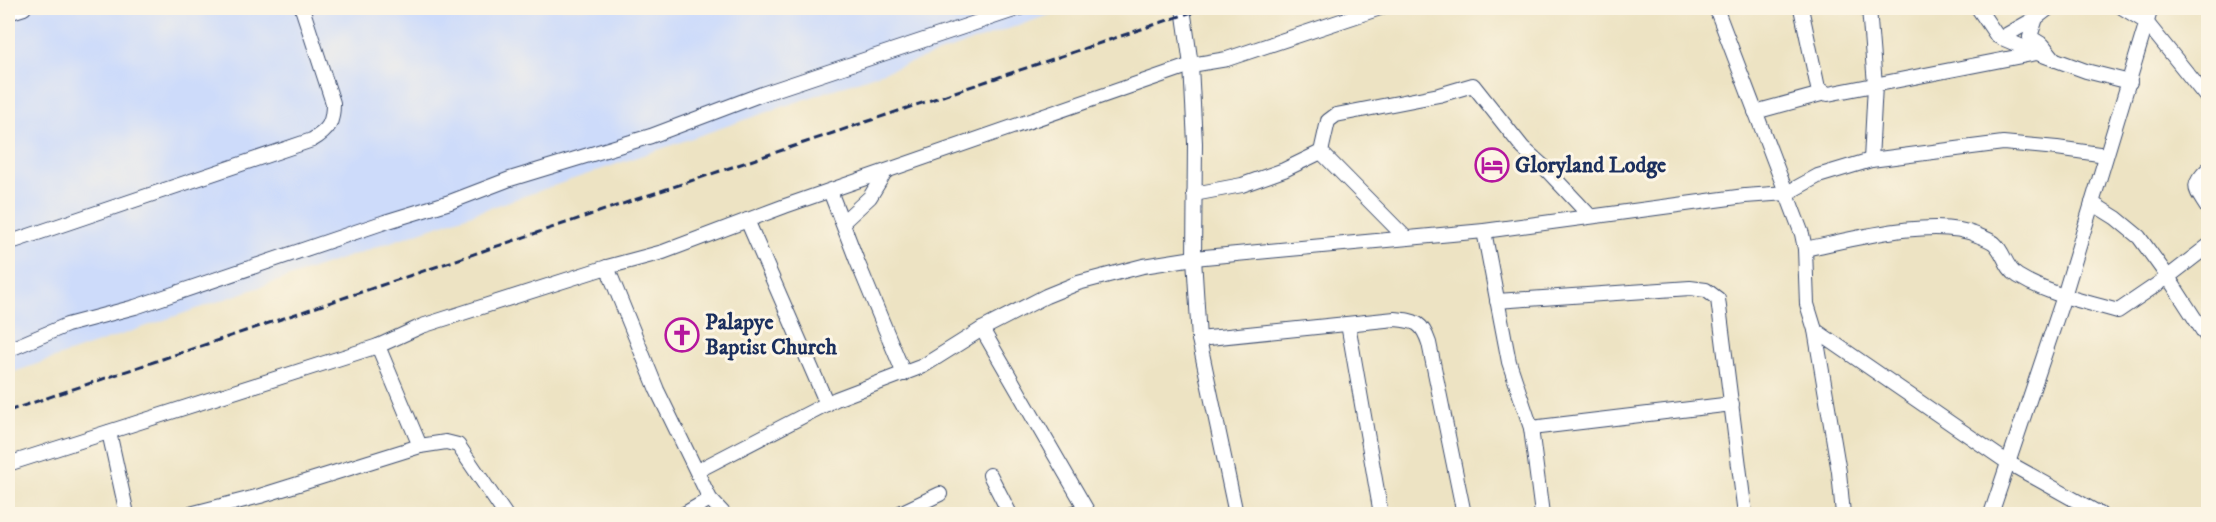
<svg xmlns="http://www.w3.org/2000/svg" width="2216" height="522" font-family="'IM FELL DW Pica',serif">
	<style>
		.built { fill: #cddbfa }
		.lines { fill: none; stroke-linecap: round; stroke-linejoin: round }
		.minor-casing { stroke: #3a4a6d; stroke-width: 16 }
		.minor { stroke: #fff; stroke-width: 14 }
		.rail { stroke: #1b2f5e; stroke-width: 3; stroke-dasharray: 9 4.5; stroke-linecap: butt }
		.labels { text-anchor: middle; dominant-baseline: central; stroke-width: 6; stroke-linejoin: round; paint-order: stroke }
		.poi-label { font-size: 22px; font-weight: bold; fill: #1b2f5e; stroke: #fcf5e5; text-anchor: start }
	</style>
	<rect width="100%" height="100%" fill="#fcf5e5"/>
	<filter id="ink" filterUnits="userSpaceOnUse"><feTurbulence type="fractalNoise" baseFrequency=".0167" numOctaves="2"/><feDisplacementMap in="SourceGraphic" scale="12" xChannelSelector="R" yChannelSelector="G"/><feConvolveMatrix kernelMatrix="1 2 1 2 8 2 1 2 1" color-interpolation-filters="sRGB"/></filter>
	<filter id="wash" filterUnits="userSpaceOnUse"><feTurbulence type="fractalNoise" baseFrequency=".008" numOctaves="4" result="noise"/><feDisplacementMap in="SourceGraphic" scale="24" xChannelSelector="R" yChannelSelector="G"/><feGaussianBlur stdDeviation="1.35" result="paint"/><feColorMatrix in="noise" values="0 0 0 0 0 0 0 0 0 0 0 0 0 0 0 0 0 1.4 0 .05"/><feComposite in="paint" operator="in"/></filter>
	<g filter="url(#wash)">
		<rect width="100%" height="100%" fill="#ede3c3"/>
		<path class="built" d="M 8,8 L 1069,8 L 8,374 Z"/>
	</g>
	<g filter="url(#ink)">
		<g class="lines">
			<g class="minor-casing">
				<g id="minor">
					<path d="M 1183,8 L 1191,65 L 1195,143 L 1194,258 L 1199,339 L 1236,514"/>
					<path d="M 1716,8 L 1802,234 L 1805,249 L 1807,304 L 1815,330 L 1839,472 L 1843,514"/>
					<path d="M 1801,8 L 1818,88 L 1828,94 L 2037,53 L 2086,71 L 2130,82"/>
					<path d="M 1869,8 L 1875,85 L 1871,160"/>
					<path d="M 1978,8 L 1997,36 L 2037,53"/>
					<path d="M 2049,8 L 2036,18 L 2030,37 L 2043,45 L 2055,60"/>
					<path d="M 2123,8 L 2146,22 L 2208,99"/>
					<path d="M 8,13 L 24,8"/>
					<path d="M 2001,38 L 2036,18"/>
					<path d="M 1755,112 L 1825,93"/>
					<path d="M 1321,152 L 1406,238"/>
					<path d="M 2208,169 C 2189,187 2196,189 2208,209"/>
					<path d="M 830,191 L 857,261 L 904,374"/>
					<path d="M 1194,194 L 1242,185 L 1284,170 L 1321,152 L 1328,121 L 1336,115 L 1439,95 L 1473,85 L 1523,148 L 1544,167 L 1590,216"/>
					<path d="M 2092,203 L 2116,218 L 2139,237 L 2168,277 L 2208,339"/>
					<path d="M 747,220 L 827,404"/>
					<path d="M 843,222 L 870,197 L 885,172"/>
					<path d="M 1484,231 L 1509,362 L 1531,428 L 1542,514"/>
					<path d="M 8,243 L 312,140 C 329,130 333,123 333,103 L 302,8"/>
					<path d="M 1805,249 C 1850,240 1935,216 1977,235 C 1982,237 1990,240 1994,243 C 2005,253 2005,268 2018,276 C 2049,295 2084,301 2118,311 L 2168,277 L 2208,246"/>
					<path d="M 607,267 L 657,390 L 710,499 L 724,514"/>
					<path d="M 1497,301 L 1690,288 L 1706,290 L 1718,299 L 1745,514"/>
					<path d="M 1348,324 L 1381,514"/>
					<path d="M 982,329 L 1089,514"/>
					<path d="M 1815,330 L 2007,462 L 2100,514"/>
					<path d="M 1199,339 L 1395,319 C 1416,321 1422,322 1429,343 L 1464,514"/>
					<path d="M 378,346 L 420,446"/>
					<path d="M 8,350 L 67,325 L 135,307 L 385,222 L 450,202 L 510,179 L 651,136 L 762,94 L 1020,8"/>
					<path d="M 1531,428 L 1732,404"/>
					<path d="M 109,432 L 127,514"/>
					<path d="M 8,464 L 378,346 L 422,326 L 607,267 L 663,252 L 785,206 L 1191,65 L 1227,59 L 1380,8"/>
					<path d="M 697,471 L 836,399 L 923,366 L 982,329 L 1046,296 L 1078,283 L 1143,266 L 1194,258 L 1484,231 L 1745,196 L 1787,193 L 1818,176 L 1871,160 L 2003,143 L 2057,148 L 2106,155"/>
					<path d="M 990,475 L 1010,514"/>
					<path d="M 190,514 L 260,496 L 420,446 L 446,442 L 458,445 L 505,514"/>
					<path d="M 684,514 L 710,499"/>
					<path d="M 898,514 L 940,494"/>
					<path d="M 1071,514 L 1085,509"/>
					<path d="M 1991,514 L 2064,296 L 2151,8"/>
				</g>
			</g>
			<use href="#minor" class="minor"/>
			<path class="rail" d="M 8,411 L 1204,8"/>
		</g>
	</g>
	<defs>
		<g id="hotel-ring" transform="scale(1.725)"><circle r="9.5" fill="#fcf5e5" stroke="#b5179e" stroke-width="1.5"/><path d="M-6-4.5h1.5V1H6V5H4.5V3h-9V5H-6ZM-4 0a1.8 1.8 0 1 1 3.6 0ZM.5 0V-2.5h3Q6-2.5 6 0Z" fill="#b5179e"/></g>
		<g id="church-ring" transform="scale(1.725)"><circle r="9.5" fill="#fcf5e5" stroke="#b5179e" stroke-width="1.5"/><path d="M-1.2-6h2.4v3.5h3.3v2.4h-3.3V6h-2.4V-.1h-3.3v-2.4h3.3Z" fill="#b5179e"/></g>
	</defs>
	<g fill-rule="evenodd">
		<use href="#hotel-ring" x="1492" y="165"/>
		<use href="#church-ring" x="682" y="335"/>
	</g>
	<g class="labels">
		<g class="poi-label">
			<text x="1515" y="165">Gloryland Lodge</text>
			<text x="705" y="322">Palapye<tspan x="705" dy="25">Baptist Church</tspan></text>
		</g>
	</g>
	<rect width="2216" height="522" fill="none" stroke="#fcf5e5" stroke-width="30"/>
</svg>
